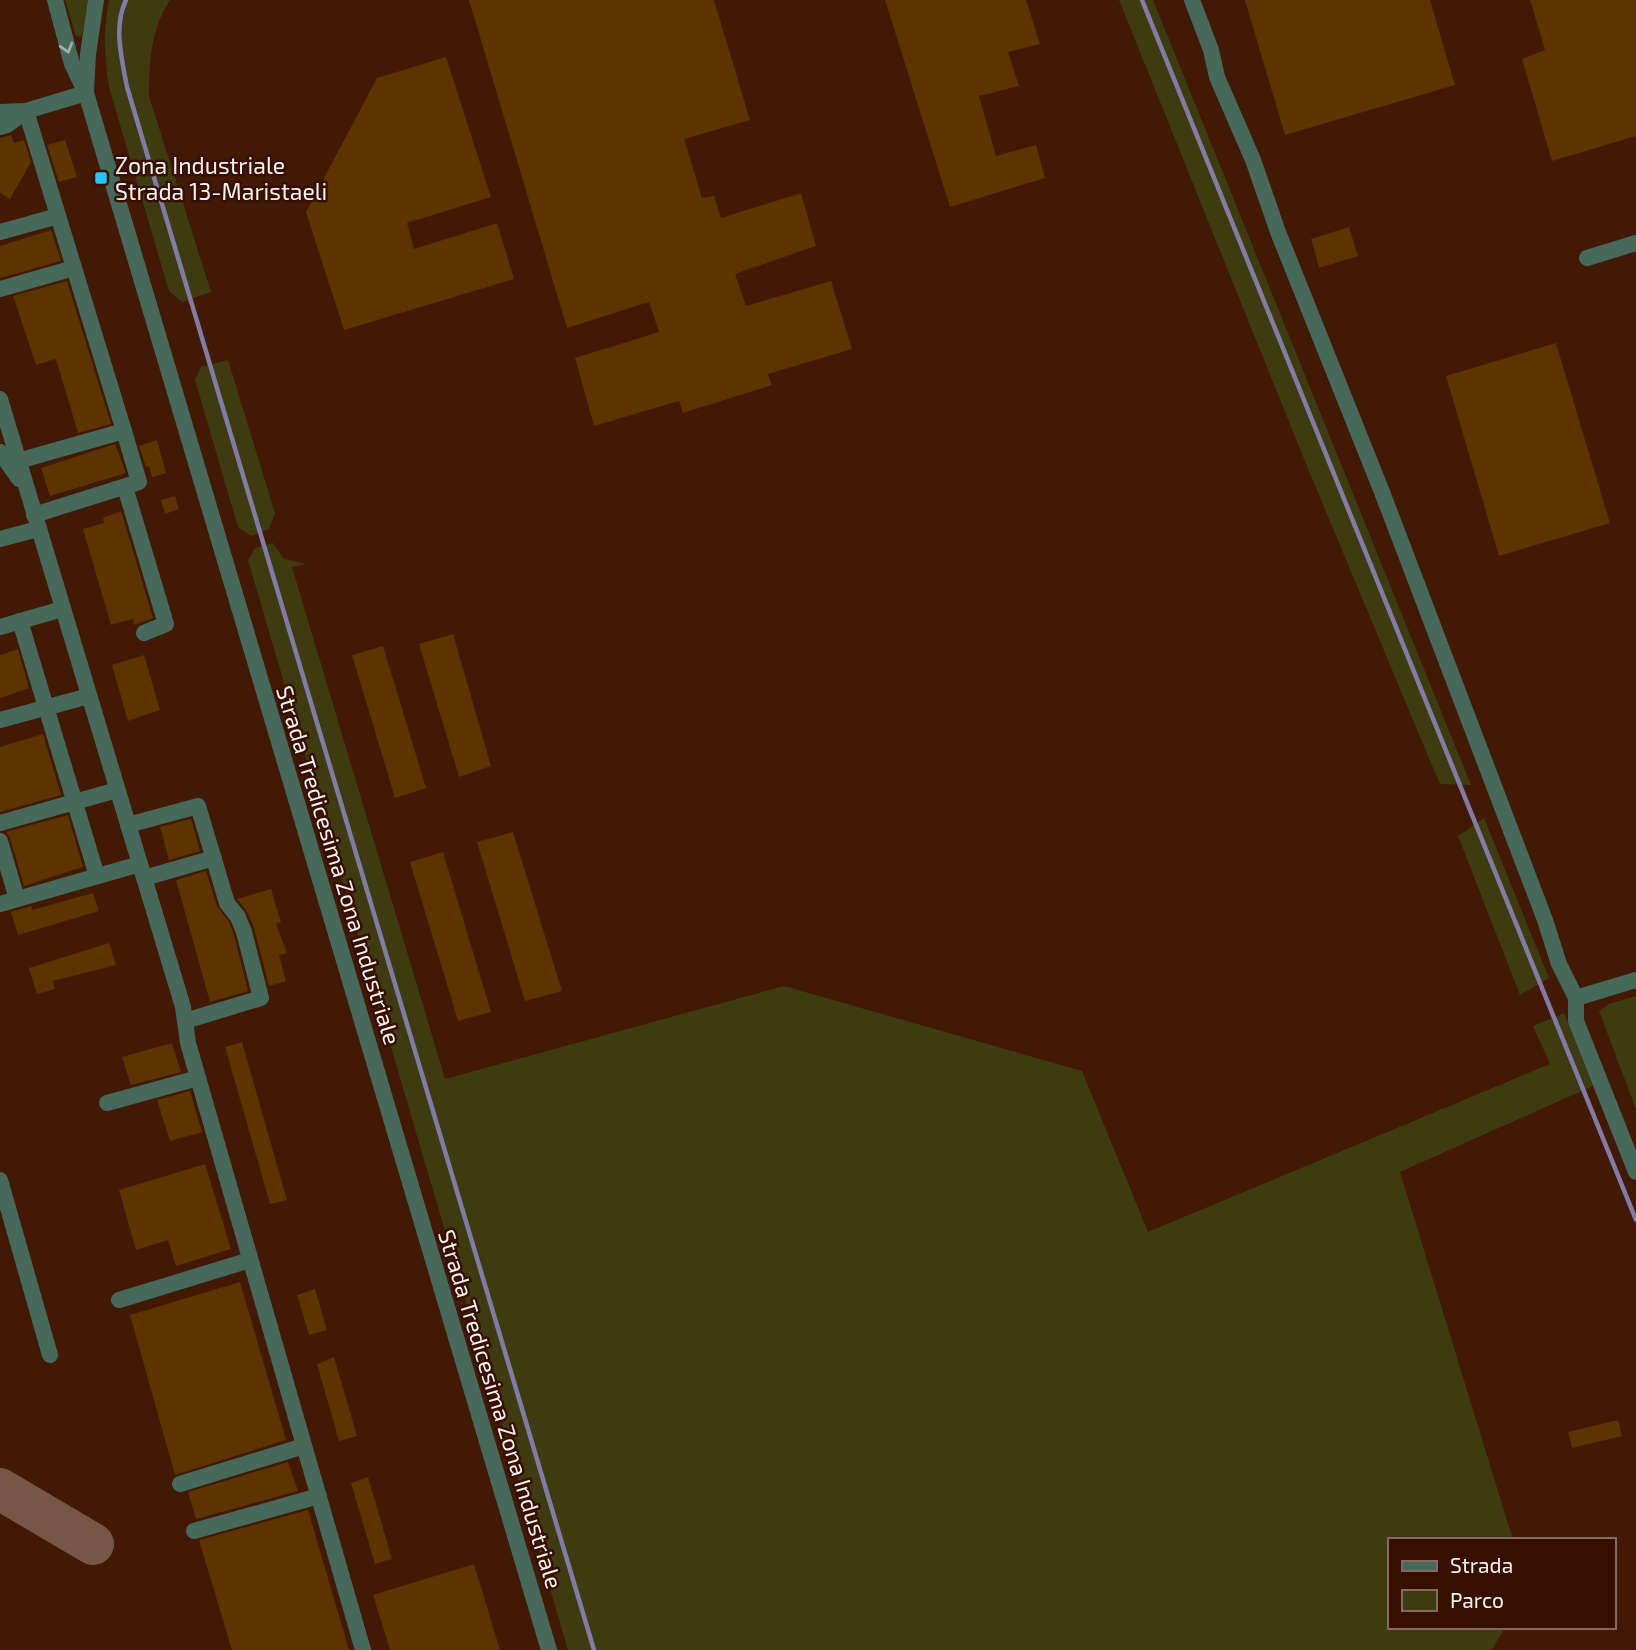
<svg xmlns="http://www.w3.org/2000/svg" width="1636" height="1650" font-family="'Exo 2',sans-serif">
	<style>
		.green { fill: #3e3b11 }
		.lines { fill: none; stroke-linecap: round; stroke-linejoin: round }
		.stream { stroke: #827ba6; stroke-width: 4.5 }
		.taxiway { stroke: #765747; stroke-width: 42 }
		.building { fill: #5b3400 }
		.minor { stroke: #47695b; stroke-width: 16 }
		.oneway { stroke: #a0aea6 }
		.poi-dot { fill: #20c9fd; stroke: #360f00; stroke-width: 2.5 }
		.labels { text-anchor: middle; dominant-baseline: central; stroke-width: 5; stroke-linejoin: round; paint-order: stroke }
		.poi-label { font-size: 23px; fill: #faf3f0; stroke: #360f00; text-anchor: start }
		.street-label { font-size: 23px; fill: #faf3f0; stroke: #360f00 }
	</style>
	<rect width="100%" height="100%" fill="#411904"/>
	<g class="green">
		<path d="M 65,0 L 88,0 L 82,37 L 76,36 Z"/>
		<path d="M 109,0 L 170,0 C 151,29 149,62 149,96 L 211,292 L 182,302 L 169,291 L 109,87 C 104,56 103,30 109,0 Z"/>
		<path d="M 1119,0 L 1153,0 L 1471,785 L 1440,784 L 1431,763 L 1306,464 Z"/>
		<path d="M 228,360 L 275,513 L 269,529 L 251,536 L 238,527 L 195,380 L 201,367 Z"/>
		<path d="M 273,543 L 284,559 L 306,564 L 292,567 L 445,1079 L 784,986 L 1082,1071 L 1148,1232 L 1550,1064 L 1533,1026 L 1564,1013 L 1593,1086 L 1400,1172 L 1513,1540 L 1389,1540 L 1389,1627 L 1505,1627 L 1492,1650 L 568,1650 L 248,560 L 255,548 Z"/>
		<path d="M 1484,818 L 1549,978 L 1520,995 L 1458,836 Z"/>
		<path d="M 1636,996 L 1636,1109 L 1599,1011 L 1609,1004 Z"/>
	</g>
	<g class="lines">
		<g class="stream">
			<path d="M 126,0 C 113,27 122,60 127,87 L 594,1650"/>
			<path d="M 1142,0 L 1636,1220"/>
		</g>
		<path class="taxiway" d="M 0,1489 L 93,1544"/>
	</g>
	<g class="building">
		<path d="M 469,0 L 714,0 L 750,120 L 684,139 L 702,198 L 714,196 L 721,218 L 801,193 L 816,246 L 735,274 L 746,306 L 831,281 L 852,349 L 768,374 L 772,385 L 683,413 L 679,401 L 594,426 L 575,358 L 659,332 L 649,302 L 567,328 Z"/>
		<path d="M 885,0 L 1026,0 L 1040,44 L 1008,52 L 1019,86 L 979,96 L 996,156 L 1036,145 L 1045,178 L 950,207 Z"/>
		<path d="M 1245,0 L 1430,0 L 1455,85 L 1285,135 Z"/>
		<path d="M 1530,0 L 1636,0 L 1636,136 L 1552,161 L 1522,59 L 1545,50 Z"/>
		<path d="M 446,57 L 491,197 L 407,223 L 414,249 L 497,223 L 514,279 L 344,330 L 306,212 L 377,78 Z"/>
		<path d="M 11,135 L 14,143 L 24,140 L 31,162 L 10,199 L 0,193 L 0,138 Z"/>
		<path d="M 65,140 L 77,177 L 59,182 L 47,145 Z"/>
		<path d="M 1349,227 L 1358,256 L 1319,268 L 1311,239 Z"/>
		<path d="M 51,230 L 61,261 L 0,278 L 0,246 Z"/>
		<path d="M 67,281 L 111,424 L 78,433 L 56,359 L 36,365 L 13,296 Z"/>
		<path d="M 1556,343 L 1610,523 L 1499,556 L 1446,376 Z"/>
		<path d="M 157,440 L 166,473 L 152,477 L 149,466 L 146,467 L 139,446 Z"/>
		<path d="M 115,444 L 126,473 L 50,496 L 41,468 Z"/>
		<path d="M 175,496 L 179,509 L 165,514 L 161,500 Z"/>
		<path d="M 121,511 L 153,618 L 134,625 L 133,619 L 111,625 L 83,529 L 104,523 L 103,518 Z"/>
		<path d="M 453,634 L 491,766 L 459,777 L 419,644 Z"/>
		<path d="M 383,646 L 426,788 L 395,798 L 352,655 Z"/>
		<path d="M 18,649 L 29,688 L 0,698 L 0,655 Z"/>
		<path d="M 144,655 L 160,710 L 128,721 L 112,665 Z"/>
		<path d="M 43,734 L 61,795 L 0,812 L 0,747 Z"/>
		<path d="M 68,815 L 83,867 L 24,886 L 10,838 L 6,832 Z"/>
		<path d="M 191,819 L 200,851 L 169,860 L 160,827 Z"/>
		<path d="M 513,832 L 562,991 L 525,1001 L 477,842 Z"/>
		<path d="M 443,852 L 491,1012 L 458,1021 L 410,862 Z"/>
		<path d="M 206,871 L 217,906 L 229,922 L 234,935 L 248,991 L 210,1002 L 176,880 Z"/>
		<path d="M 271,889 L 281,922 L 276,924 L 287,953 L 279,955 L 286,981 L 269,986 L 254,928 L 248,913 L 237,899 Z"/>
		<path d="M 93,893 L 99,911 L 18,935 L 11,912 L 31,906 L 32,910 Z"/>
		<path d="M 109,943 L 116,965 L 53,981 L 55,989 L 37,994 L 29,968 Z"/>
		<path d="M 242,1042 L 287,1200 L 270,1204 L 225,1047 Z"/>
		<path d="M 172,1043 L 181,1072 L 131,1085 L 122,1057 Z"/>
		<path d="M 190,1091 L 202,1132 L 170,1141 L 157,1100 Z"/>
		<path d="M 205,1164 L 231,1249 L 176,1266 L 168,1240 L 136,1250 L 119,1190 Z"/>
		<path d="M 240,1282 L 286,1440 L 175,1475 L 130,1315 Z"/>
		<path d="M 315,1289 L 327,1330 L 309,1335 L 297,1295 Z"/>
		<path d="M 334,1357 L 357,1436 L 339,1441 L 317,1364 Z"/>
		<path d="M 1618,1420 L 1622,1436 L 1572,1448 L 1568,1432 Z"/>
		<path d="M 288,1462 L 298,1491 L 196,1519 L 188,1492 Z"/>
		<path d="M 368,1477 L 392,1559 L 375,1564 L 351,1483 Z"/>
		<path d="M 308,1510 L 349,1650 L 232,1650 L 199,1540 Z"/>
		<path d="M 474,1564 L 500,1650 L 390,1650 L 373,1595 Z"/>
	</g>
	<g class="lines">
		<g class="minor">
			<path d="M 55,0 L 72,64 L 86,93 L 549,1650"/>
			<path d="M 1192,0 L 1211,50 L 1217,77 L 1253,160 L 1278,232 L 1382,492 L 1545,920 L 1559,964 L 1576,998 L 1576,1021 L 1636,1172"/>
			<path d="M 86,91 L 88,54 L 96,0"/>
			<path d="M 26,111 L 124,431"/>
			<path d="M 0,112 L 26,111 L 86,93"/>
			<path d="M 0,127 L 7,125 L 26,111"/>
			<path d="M 0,232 L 58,216"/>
			<path d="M 1587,258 L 1636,243"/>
			<path d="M 0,289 L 74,268"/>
			<path d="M 0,399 L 183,1007 L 188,1043 L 363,1650"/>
			<path d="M 0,452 L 19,479"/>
			<path d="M 18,461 L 124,431 L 139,482 L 34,515"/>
			<path d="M 125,487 L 166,624 L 144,633"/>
			<path d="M 0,539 L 38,529"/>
			<path d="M 20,621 L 97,876"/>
			<path d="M 0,627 L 62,609"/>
			<path d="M 0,720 L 89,696"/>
			<path d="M 0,823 L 117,790"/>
			<path d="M 128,825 L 198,806 L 227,903 L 238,917 L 244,932 L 261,998 L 185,1021"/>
			<path d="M 0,841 L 17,899"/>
			<path d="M 144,878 L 214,858"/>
			<path d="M 0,904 L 140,864"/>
			<path d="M 1576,998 L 1636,980"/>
			<path d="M 107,1103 L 198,1078"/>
			<path d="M 0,1180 L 50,1355"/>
			<path d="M 119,1300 L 250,1260"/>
			<path d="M 180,1484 L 304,1446"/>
			<path d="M 194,1531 L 319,1496"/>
		</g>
	</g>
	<defs><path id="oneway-chevron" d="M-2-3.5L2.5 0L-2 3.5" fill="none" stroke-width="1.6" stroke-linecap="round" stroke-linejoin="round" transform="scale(1.75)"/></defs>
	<use class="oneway" href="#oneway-chevron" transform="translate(67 48) rotate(74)"/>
	<rect class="poi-dot" x="94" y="171" width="14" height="14" rx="3.5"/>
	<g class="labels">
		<g class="poi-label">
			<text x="115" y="165">Zona Industriale<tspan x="115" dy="26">Strada 13-Maristaeli</tspan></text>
		</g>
		<g class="street-label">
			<text transform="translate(339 865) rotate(73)">Strada Tredicesima Zona Industriale</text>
			<text transform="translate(501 1409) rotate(73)">Strada Tredicesima Zona Industriale</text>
		</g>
	</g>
	<rect x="1388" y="1538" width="228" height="91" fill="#360f00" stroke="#846a60" stroke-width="2"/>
	<rect x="1402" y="1561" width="35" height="10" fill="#47695b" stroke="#846a60" stroke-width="2"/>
	<text x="1450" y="1573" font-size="21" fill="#faf3f0">Strada</text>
	<rect x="1402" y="1590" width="35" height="21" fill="#3e3b11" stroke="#846a60" stroke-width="2"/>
	<text x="1450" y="1608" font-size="21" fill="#faf3f0">Parco</text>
</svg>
